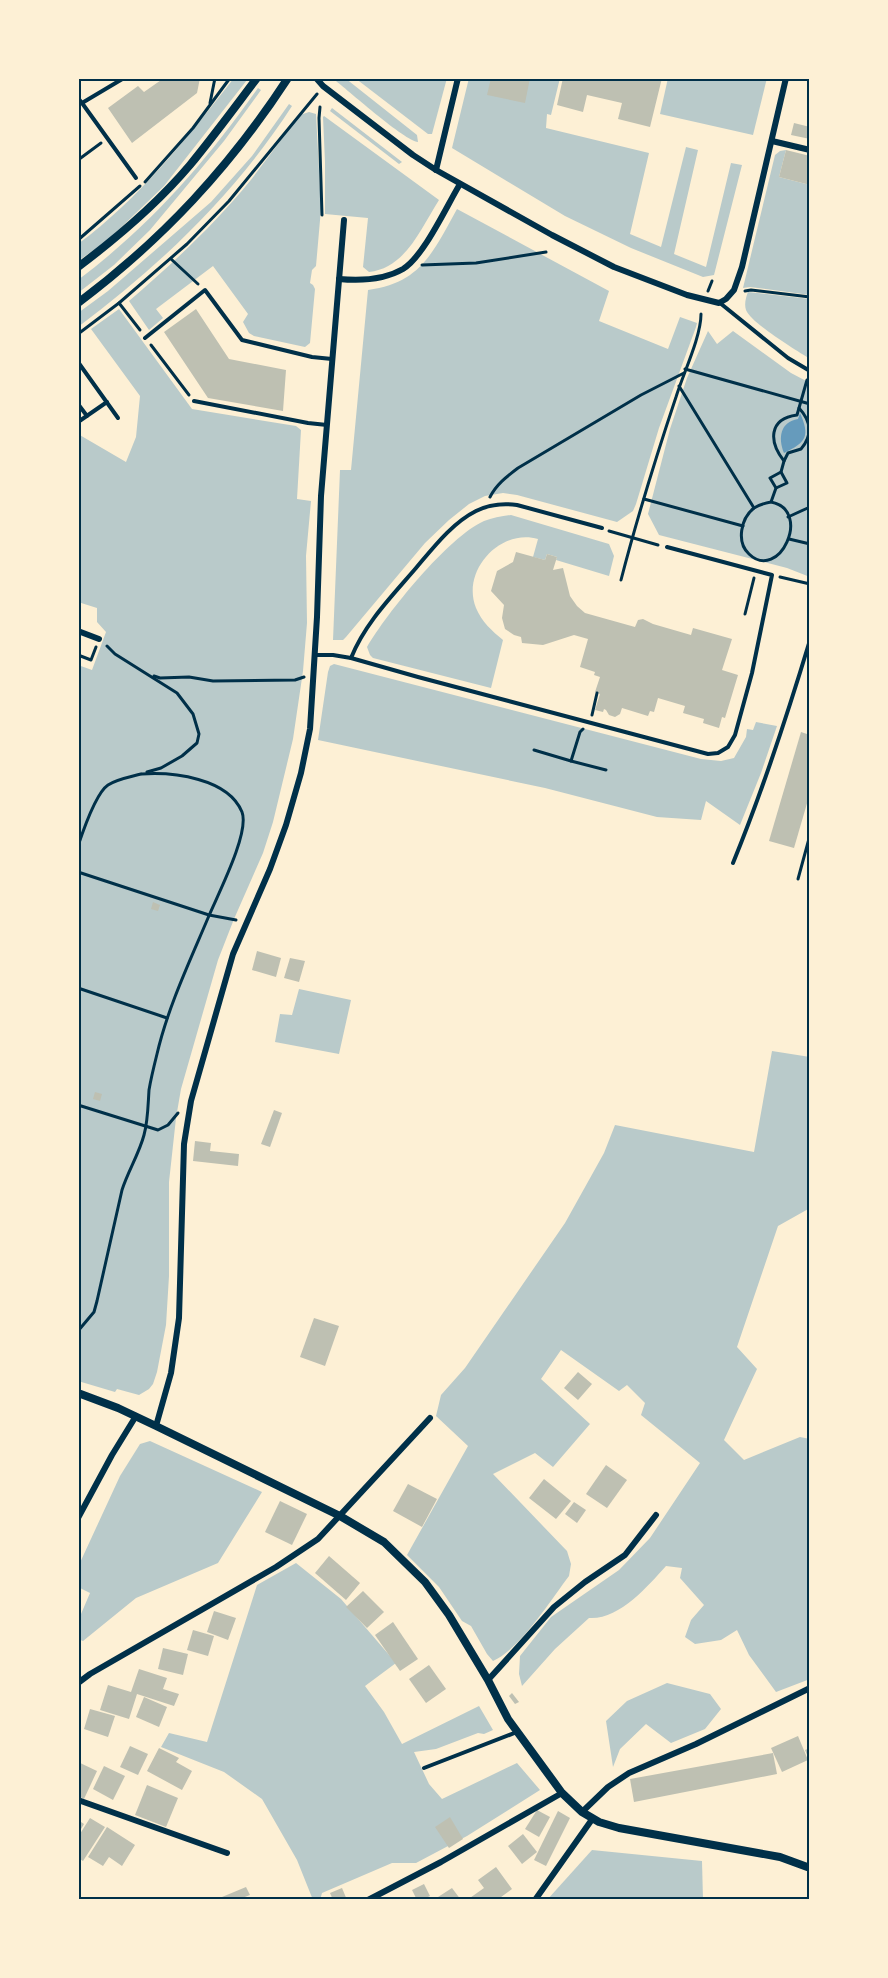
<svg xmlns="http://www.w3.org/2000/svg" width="888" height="1978" font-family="Figtree,sans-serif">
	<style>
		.green { fill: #b9caca }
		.water { fill: #669bbc }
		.building { fill: #bec0b2 }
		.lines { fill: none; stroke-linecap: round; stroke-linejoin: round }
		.path { stroke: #003049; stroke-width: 3 }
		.service { stroke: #003049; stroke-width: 4 }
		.minor { stroke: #003049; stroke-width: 6 }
		.tertiary { stroke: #003049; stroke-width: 8 }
		.neatline { fill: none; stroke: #003049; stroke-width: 2 }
	</style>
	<rect width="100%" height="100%" fill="#fdf0d5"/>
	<g class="green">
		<path d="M 234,78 L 247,80 L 164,186 L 108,240 L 78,261 L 78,244 C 139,199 187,138 234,78 Z"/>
		<path d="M 341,78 L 345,78 L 417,135 L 418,142 C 405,141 350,92 336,81 Z"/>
		<path d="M 355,78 L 447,78 L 432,134 L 428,134 Z"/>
		<path d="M 469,78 L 560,78 L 551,115 L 547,114 L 546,128 L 649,153 L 630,234 L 661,247 L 686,147 L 698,150 L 674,254 L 706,267 L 731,163 L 742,165 L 714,275 L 703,277 L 631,248 L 565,216 L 452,148 Z"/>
		<path d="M 668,78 L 767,78 L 753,135 L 660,114 Z"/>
		<path d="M 258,88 L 261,90 L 224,141 L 150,230 L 114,265 L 78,293 L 78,280 C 151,225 206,162 258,88 Z"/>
		<path d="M 289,104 L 292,106 C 236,193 161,265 78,327 L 78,313 L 108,291 L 211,202 L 252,156 Z"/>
		<path d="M 332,108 L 402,162 L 399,164 L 330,111 Z"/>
		<path d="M 309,112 L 316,114 L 321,209 L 316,266 L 312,270 L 310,283 L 313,285 L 315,289 L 310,343 L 305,347 L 254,336 L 249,333 L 243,322 L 248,314 L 213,266 L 156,309 L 163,318 L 149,330 L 129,301 C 171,265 215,224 250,181 C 267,159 283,137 300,115 Z"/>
		<path d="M 324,116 L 439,200 C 421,228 406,268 369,272 L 363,267 L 368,218 L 325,214 L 325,162 L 323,117 Z"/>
		<path d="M 786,150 L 779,177 L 810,185 L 810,295 L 750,287 L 743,288 L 775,155 L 780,151 Z"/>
		<path d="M 457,209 L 609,291 L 599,321 L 668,349 L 680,317 L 697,323 L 696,327 L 659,428 L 636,504 L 633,511 L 617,522 L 517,495 L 503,493 L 485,496 L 469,504 L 449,520 L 425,543 L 346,637 L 343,640 L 333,640 L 340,470 L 351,470 L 368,290 C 421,283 433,252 457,209 Z"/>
		<path d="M 748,292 L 810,299 L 810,359 C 796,350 752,324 746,310 C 744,304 746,297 748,292 Z"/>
		<path d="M 119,309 L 192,409 L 296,426 L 301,430 L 297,499 L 311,501 L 306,556 L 307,623 L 303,671 L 293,739 L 273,822 L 263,853 L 234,919 L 218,960 L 181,1089 L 176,1118 L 169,1182 L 169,1276 L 166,1325 L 157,1372 L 153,1384 L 149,1389 L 139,1395 L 117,1389 L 115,1392 L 78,1381 L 78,665 L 92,670 L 106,632 L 97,622 L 97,608 L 78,602 L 78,434 L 126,462 L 136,437 L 140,396 L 91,329 Z"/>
		<path d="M 708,331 L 717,344 L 733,331 L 791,373 L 810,383 L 810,577 L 787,568 L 659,535 L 648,514 L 670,429 L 687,378 Z"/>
		<path d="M 511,515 L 609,544 L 614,556 L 609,576 L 556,560 L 557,557 L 547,554 L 545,560 L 533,557 L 538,539 C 500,528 461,571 476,608 C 482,622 492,631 503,640 L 491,688 L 373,658 L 370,655 L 367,647 C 387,613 448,537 484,521 C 492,518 502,516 511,515 Z"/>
		<path d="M 334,664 L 701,759 L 721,761 L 734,758 L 746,737 L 747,729 L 753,730 L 756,722 L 777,726 L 761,773 L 740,825 L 706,801 L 701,820 L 657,817 L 545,788 L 318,740 L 328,672 L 330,666 Z"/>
		<path d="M 299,989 L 351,1000 L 339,1054 L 275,1042 L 280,1014 L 292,1015 Z"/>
		<path d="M 772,1051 L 810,1057 L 810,1208 L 778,1226 L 737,1347 L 757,1369 L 724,1440 L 744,1460 L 800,1437 L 810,1439 L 810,1679 L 776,1692 L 749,1655 L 737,1630 L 721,1640 L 695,1644 L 685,1637 L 691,1620 L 704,1605 L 680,1578 L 682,1568 L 666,1566 C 647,1587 619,1620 589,1618 L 555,1649 L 522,1686 L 519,1674 L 520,1656 L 551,1617 L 619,1570 L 650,1538 L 700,1463 L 641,1415 L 645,1403 L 627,1385 L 619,1391 L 561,1350 L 541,1379 L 590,1424 L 553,1467 L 535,1453 L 493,1474 L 567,1551 L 571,1564 L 569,1576 C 550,1601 521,1648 493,1661 L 487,1654 L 471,1626 L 462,1621 L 439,1587 L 407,1555 L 468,1446 L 436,1416 L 441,1395 L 465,1368 L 565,1223 L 604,1153 L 615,1125 L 754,1152 Z"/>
		<path d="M 150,1441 L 262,1492 L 218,1563 L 136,1598 L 83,1641 L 78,1639 L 78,1613 L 81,1614 L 90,1593 L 78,1587 L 78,1567 L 120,1476 L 140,1444 Z"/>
		<path d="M 296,1563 L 341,1599 L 396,1663 L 365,1686 L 384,1712 L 402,1744 L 479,1706 L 493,1730 L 484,1734 L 478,1733 L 436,1749 L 414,1752 L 429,1784 L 442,1799 L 517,1763 L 540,1790 L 467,1836 L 416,1863 L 392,1863 L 322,1893 L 320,1900 L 313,1900 L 297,1860 L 262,1799 L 224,1772 L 161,1747 L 169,1733 L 207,1742 L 257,1585 Z"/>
		<path d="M 667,1683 L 710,1694 L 721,1709 L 705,1729 L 671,1743 L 646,1724 L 620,1749 L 613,1767 L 606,1721 L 627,1701 Z"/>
		<path d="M 592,1850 L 702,1861 L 703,1900 L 547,1900 Z"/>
	</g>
	<path class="water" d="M 800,413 C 810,436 807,442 784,453 C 778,438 780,422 798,419 Z"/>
	<g class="building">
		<path d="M 164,78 L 200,78 L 197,93 L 132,143 L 108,108 L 138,86 L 144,92 Z"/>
		<path d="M 491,78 L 530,78 L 525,103 L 487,95 Z"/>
		<path d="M 563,78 L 662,78 L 650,127 L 618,119 L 622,103 L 587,95 L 583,112 L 557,105 Z"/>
		<path d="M 794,123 L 810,127 L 810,139 L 791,135 Z"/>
		<path d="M 786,150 L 810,156 L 810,185 L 779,177 Z"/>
		<path d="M 196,309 L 229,359 L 286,370 L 283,411 L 208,398 L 164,332 Z"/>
		<path d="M 516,552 L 545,560 L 547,554 L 557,557 L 553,570 L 563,568 L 570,596 L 577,606 L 585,613 L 635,627 L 638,620 L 643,619 L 653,624 L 691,635 L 693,628 L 732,639 L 722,670 L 738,675 L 725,718 L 722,717 L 719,728 L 703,723 L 704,719 L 683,713 L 685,706 L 658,698 L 654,712 L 650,711 L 648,716 L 622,708 L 620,714 L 615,717 L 609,715 L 606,710 L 604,709 L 603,712 L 595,710 L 600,694 L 595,692 L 600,677 L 594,675 L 595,672 L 580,667 L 588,639 L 574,635 L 543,645 L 522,643 L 521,637 L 514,635 L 505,629 L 502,618 L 504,605 L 491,591 L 497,571 L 513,562 Z"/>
		<path d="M 801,732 L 810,735 L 810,793 L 794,848 L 769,841 Z"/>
		<path d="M 153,902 L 160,905 L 158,911 L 151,909 Z"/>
		<path d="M 257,951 L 281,958 L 276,977 L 252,970 Z"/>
		<path d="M 290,958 L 305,961 L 299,982 L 284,978 Z"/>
		<path d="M 95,1092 L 102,1094 L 100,1101 L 93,1099 Z"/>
		<path d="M 274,1110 L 282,1113 L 270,1147 L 261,1144 Z"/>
		<path d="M 195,1141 L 211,1143 L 210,1151 L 239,1154 L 238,1166 L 193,1161 Z"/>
		<path d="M 314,1318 L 339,1326 L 325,1366 L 300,1357 Z"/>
		<path d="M 578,1372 L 592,1384 L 578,1400 L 564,1388 Z"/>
		<path d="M 606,1465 L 627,1480 L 607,1508 L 586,1494 Z"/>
		<path d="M 544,1479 L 571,1501 L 556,1519 L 529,1498 Z"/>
		<path d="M 408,1484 L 437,1499 L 422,1527 L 393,1511 Z"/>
		<path d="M 280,1501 L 307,1514 L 292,1545 L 265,1532 Z"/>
		<path d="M 574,1502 L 586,1510 L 577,1523 L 565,1514 Z"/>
		<path d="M 329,1556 L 360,1583 L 346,1600 L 315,1573 Z"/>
		<path d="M 363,1591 L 384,1612 L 367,1628 L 346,1607 Z"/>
		<path d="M 214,1611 L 236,1618 L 228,1640 L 207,1632 Z"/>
		<path d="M 393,1622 L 418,1659 L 400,1671 L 375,1635 Z"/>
		<path d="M 193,1630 L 214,1636 L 208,1656 L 187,1650 Z"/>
		<path d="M 163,1648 L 188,1654 L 183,1675 L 158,1669 Z"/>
		<path d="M 429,1665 L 446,1689 L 426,1703 L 409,1679 Z"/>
		<path d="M 139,1669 L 167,1678 L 163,1689 L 179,1694 L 174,1706 L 137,1694 L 129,1719 L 100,1710 L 108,1685 L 131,1692 Z"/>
		<path d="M 512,1693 L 519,1702 L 515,1704 L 509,1696 Z"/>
		<path d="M 144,1697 L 167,1707 L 159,1727 L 136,1717 Z"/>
		<path d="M 90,1709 L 115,1716 L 108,1737 L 84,1729 Z"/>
		<path d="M 798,1736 L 808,1760 L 782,1772 L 771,1748 Z"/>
		<path d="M 130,1746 L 148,1754 L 138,1775 L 120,1767 Z"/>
		<path d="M 159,1748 L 179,1758 L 176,1762 L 192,1771 L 182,1790 L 147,1771 Z"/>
		<path d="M 810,1748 L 810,1762 L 805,1750 Z"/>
		<path d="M 773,1753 L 777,1774 L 634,1802 L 630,1779 Z"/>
		<path d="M 78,1762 L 97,1771 L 84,1799 L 78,1796 Z"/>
		<path d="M 104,1766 L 125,1776 L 113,1800 L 93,1789 Z"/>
		<path d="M 147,1785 L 178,1798 L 166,1827 L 135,1815 Z"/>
		<path d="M 537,1810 L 550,1817 L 539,1837 L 525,1829 Z"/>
		<path d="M 558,1811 L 570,1818 L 546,1866 L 534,1860 Z"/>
		<path d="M 450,1817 L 463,1839 L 449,1848 L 435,1827 Z"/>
		<path d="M 90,1818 L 105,1827 L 83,1861 L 78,1858 L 78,1847 L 81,1842 L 78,1840 L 78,1837 Z"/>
		<path d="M 78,1820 L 84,1824 L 78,1834 Z"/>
		<path d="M 107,1827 L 135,1845 L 122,1866 L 109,1857 L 103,1866 L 88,1857 Z"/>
		<path d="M 523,1834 L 537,1852 L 522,1864 L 508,1846 Z"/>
		<path d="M 496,1867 L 512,1889 L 497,1900 L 467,1900 L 484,1888 L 478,1880 Z"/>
		<path d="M 424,1884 L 430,1896 L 422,1900 L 417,1900 L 412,1890 Z"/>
		<path d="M 246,1887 L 250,1895 L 237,1900 L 223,1900 L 222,1897 Z"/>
		<path d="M 342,1888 L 347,1900 L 333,1900 L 330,1893 Z"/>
		<path d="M 452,1888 L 461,1900 L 440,1900 L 438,1897 Z"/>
	</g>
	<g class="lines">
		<g class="path">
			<path d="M 210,103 L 215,78"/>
			<path d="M 320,107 L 319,118 L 322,215"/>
			<path d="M 78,160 L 101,143"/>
			<path d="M 145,182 L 193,128 L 230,78"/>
			<path d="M 78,240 L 140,186"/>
			<path d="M 171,259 L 198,284"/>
			<path d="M 422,265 L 476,263 L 546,252"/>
			<path d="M 708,291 L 712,281"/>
			<path d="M 745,291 L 751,290 L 810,297"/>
			<path d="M 119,303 L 140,330"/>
			<path d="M 78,334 L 119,303 L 187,244 L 229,201 L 317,94"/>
			<path d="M 151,345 L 189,395"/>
			<path d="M 685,369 L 810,404"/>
			<path d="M 679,386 L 754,508"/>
			<path d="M 784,461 L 788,453 L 801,449 C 813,435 811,421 799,408"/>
			<path d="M 776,488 L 787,483 L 781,472"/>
			<path d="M 490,497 C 496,485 506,477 518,468 L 641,395 L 684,373"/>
			<path d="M 644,499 L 743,526"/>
			<path d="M 771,502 C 813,510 779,583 749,554 C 736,542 741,518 754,508 C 759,505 765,503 771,502 L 776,488 L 770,478 L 781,472 L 784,461 C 769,442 768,419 797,415 L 807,380"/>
			<path d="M 788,517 L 810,507"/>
			<path d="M 609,531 L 658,545"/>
			<path d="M 789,539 L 810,544"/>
			<path d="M 780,577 L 810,584"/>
			<path d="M 621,580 C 637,518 656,457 676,397 C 683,374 701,337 701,314"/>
			<path d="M 745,614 L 754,578"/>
			<path d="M 107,646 L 115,654 L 177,693 L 193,714 L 199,734 L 197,743 L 182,756 L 161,768 L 147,772"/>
			<path d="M 78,655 L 91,660 L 96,647"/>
			<path d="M 154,676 L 160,678 L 189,677 L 213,681 L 295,680 L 304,677"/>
			<path d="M 592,715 L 597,693"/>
			<path d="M 583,729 L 580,732 L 571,761 L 606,770"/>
			<path d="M 534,750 L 571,761"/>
			<path d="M 78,846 C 83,831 96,793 108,785 C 117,779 130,777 141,774"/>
			<path d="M 78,872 L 209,915 L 236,920"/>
			<path d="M 798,879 L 810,835"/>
			<path d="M 78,988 L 167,1018"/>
			<path d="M 78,1105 L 158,1130 L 168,1125 L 178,1113"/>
			<path d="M 78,1331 L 94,1312 L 97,1301 L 122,1190 C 128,1171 139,1154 144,1135 C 148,1121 148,1105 149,1090 C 151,1078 154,1066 157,1054 C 168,1007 189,963 208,918 C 217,896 250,833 242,812 C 228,778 173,772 142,774"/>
		</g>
		<g class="service">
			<path d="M 78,98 L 82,103 L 124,78"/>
			<path d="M 82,103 L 136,178"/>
			<path d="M 720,303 L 788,358 L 810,371"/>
			<path d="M 145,338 L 205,290 L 242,340 L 312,357 L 332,359"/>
			<path d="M 78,362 L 118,418"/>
			<path d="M 194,401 L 308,423 L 327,425"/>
			<path d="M 78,404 L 87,416"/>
			<path d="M 78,422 L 107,402"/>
			<path d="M 315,655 L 333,655 L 351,658 C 365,623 392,596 416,568 C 433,548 452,523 476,511 C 490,504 502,503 517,505 L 602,528"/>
			<path d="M 351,658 L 418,677 L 708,754 L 718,753 L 728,747 L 735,735 L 752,673 L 772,575 L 667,547"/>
			<path d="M 733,863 C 763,790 787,716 810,640"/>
			<path d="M 424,1768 L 517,1732"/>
		</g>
		<g class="minor">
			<path d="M 316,78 L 323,86 L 413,155 L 436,170 L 552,235 L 614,267 L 687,295 L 719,303 L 726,299 L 734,290 L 742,267 L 786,78"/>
			<path d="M 772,141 L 810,150"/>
			<path d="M 436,170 L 458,78"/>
			<path d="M 339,279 C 360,281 384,280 403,269 C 424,256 446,207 460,184"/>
			<path d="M 78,631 L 99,639"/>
			<path d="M 156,1426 L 171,1373 L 179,1318 L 184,1144 L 191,1101 L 233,954 L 270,869 L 286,825 L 301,773 L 310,729 L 317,617 L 321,496 L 344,220"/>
			<path d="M 78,1518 L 112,1455 L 136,1416"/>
			<path d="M 488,1680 L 554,1607 L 585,1582 L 625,1555 L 656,1515"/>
			<path d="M 78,1683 L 90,1674 L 276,1567 L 318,1539 L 430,1418"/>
			<path d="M 78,1800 L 227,1853"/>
			<path d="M 582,1812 L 608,1787 L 629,1773 L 696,1744 L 810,1688"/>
			<path d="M 368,1900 L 441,1862 L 562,1793"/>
			<path d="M 535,1900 L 593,1818"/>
		</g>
		<g class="tertiary">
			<path d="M 78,267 C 118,237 157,204 190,165 C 213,137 235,107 257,78"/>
			<path d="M 78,303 C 163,239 230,167 288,78"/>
			<path d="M 78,1393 L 118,1408 L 156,1426 L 340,1516 L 384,1542 L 425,1582 L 449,1615 L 488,1680 L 508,1719 L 562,1793 L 582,1812 L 599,1822 L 619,1828 L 780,1857 L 810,1868"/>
		</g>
	</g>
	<rect width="888" height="1978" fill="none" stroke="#fdf0d5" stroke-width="159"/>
	<rect x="80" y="80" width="728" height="1818" class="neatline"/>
</svg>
